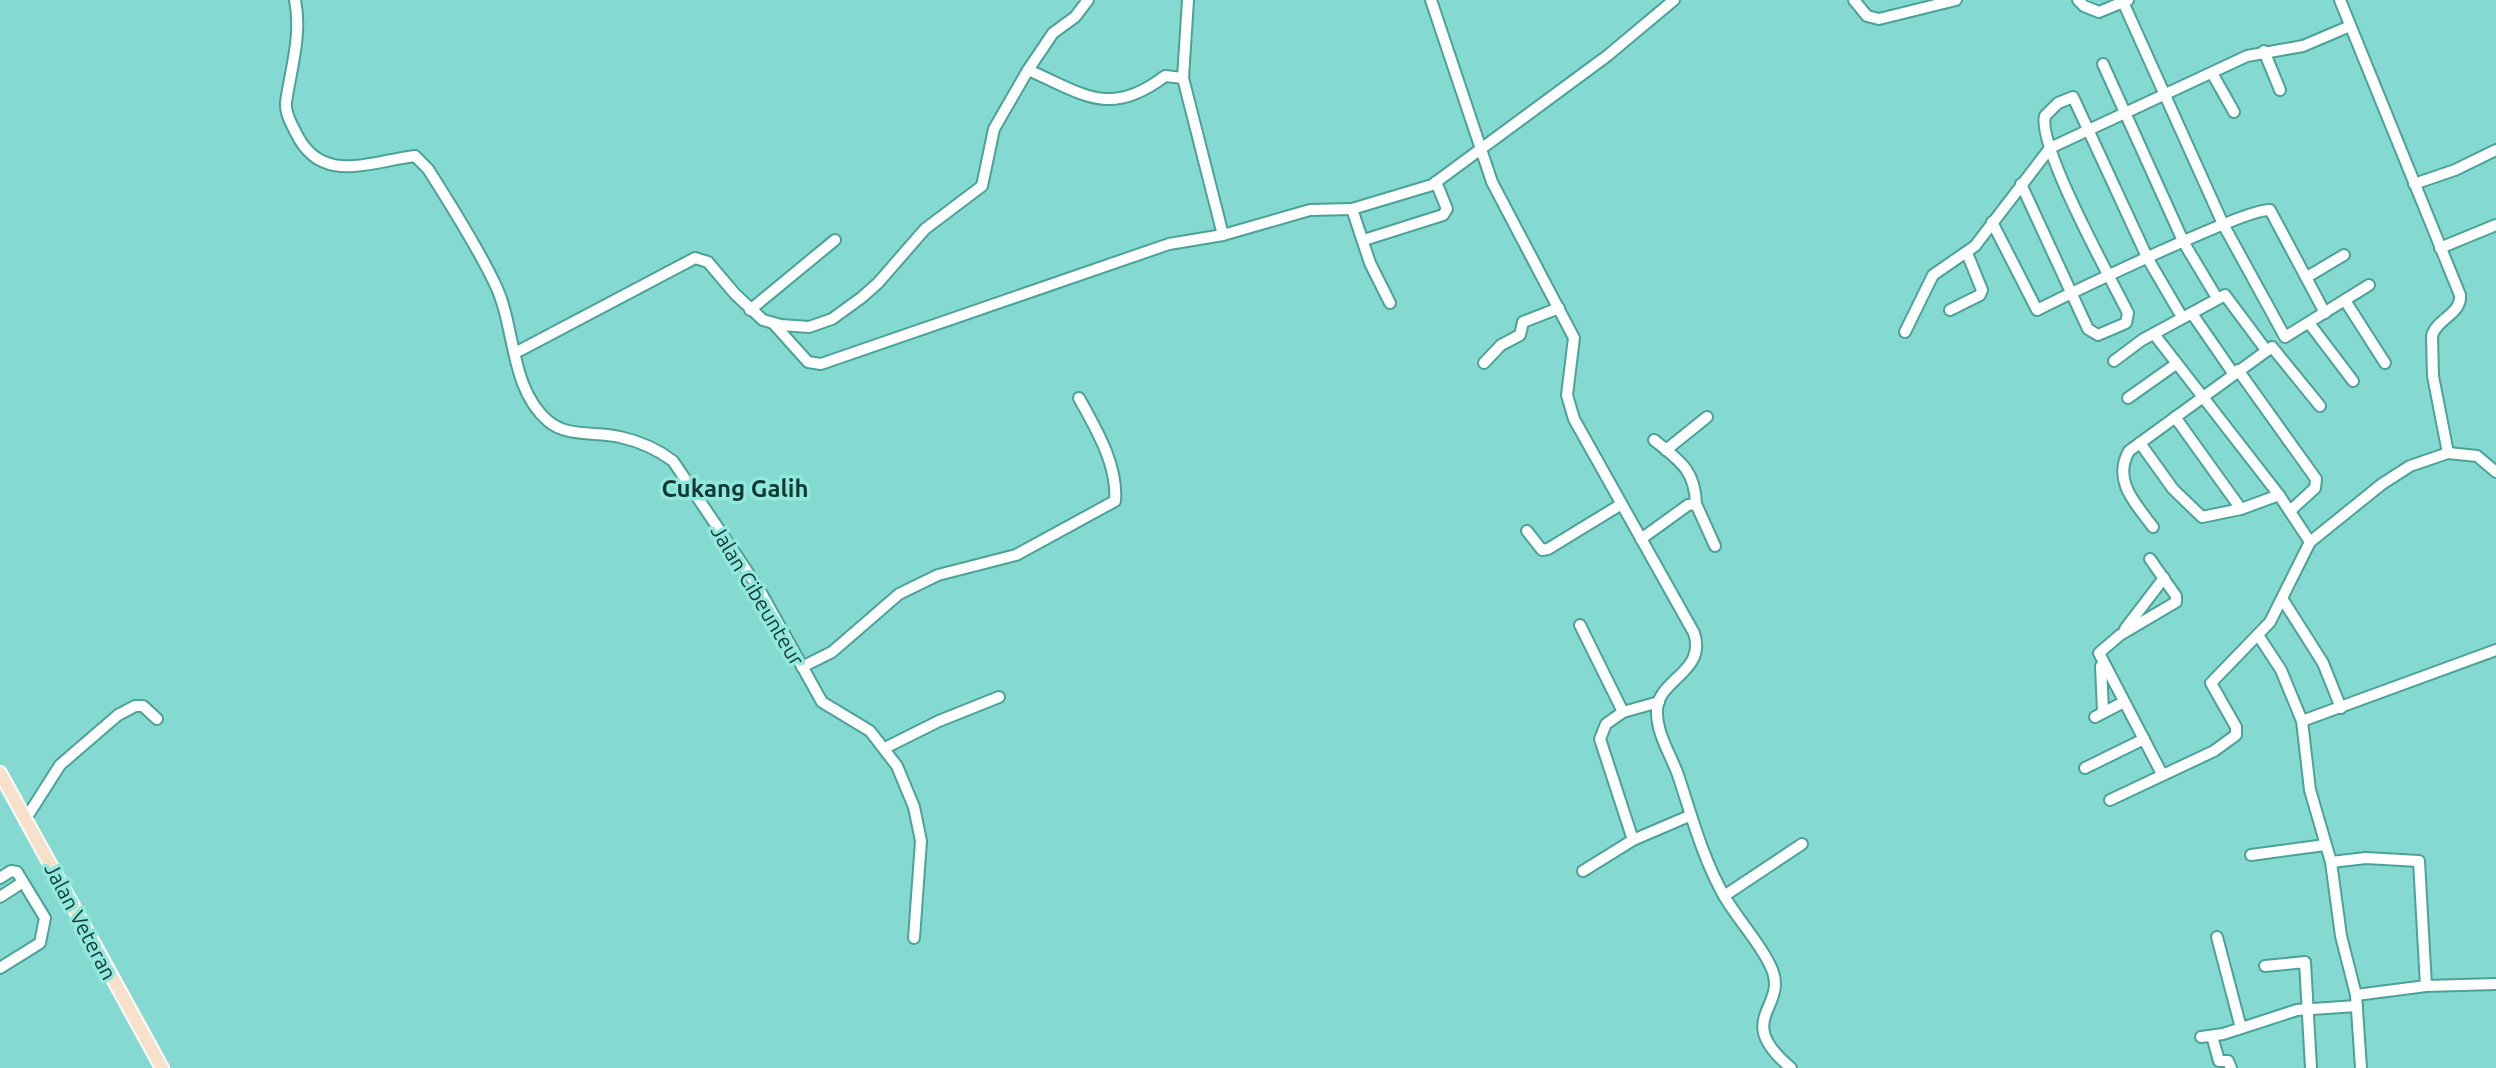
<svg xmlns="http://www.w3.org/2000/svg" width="2496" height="1068" font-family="Ubuntu,sans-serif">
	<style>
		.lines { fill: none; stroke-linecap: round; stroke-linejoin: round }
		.minor-casing { stroke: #4ba298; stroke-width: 14 }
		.major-casing { stroke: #fff; stroke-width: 16 }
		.minor { stroke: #fff; stroke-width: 10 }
		.major { stroke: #f8e1cb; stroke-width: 12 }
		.labels { text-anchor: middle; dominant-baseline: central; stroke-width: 7; stroke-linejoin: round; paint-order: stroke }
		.street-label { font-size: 21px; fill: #143935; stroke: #91e8dd }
		.quarter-label { font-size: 24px; font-weight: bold; fill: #143935; stroke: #91e8dd }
	</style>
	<rect width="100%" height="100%" fill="#84dad0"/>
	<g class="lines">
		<g class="minor-casing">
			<g id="minor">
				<path d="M 295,0 C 302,35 291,68 286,102 C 285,113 291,123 296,133 C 321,185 368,162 415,156 L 428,169 C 449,202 478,248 495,284 C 516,327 509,387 548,421 C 568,438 596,431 620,437 C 638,441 657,449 673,461 L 759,589 L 822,702 L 870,731 L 897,766 L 914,807 L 921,841 L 914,938"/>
				<path d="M 1088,0 L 1075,17 L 1053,33 L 1028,70 C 1082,93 1109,119 1165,76 L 1183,78 L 1223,235 L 1310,210 L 1352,209"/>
				<path d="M 1431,0 L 1492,182 L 1574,338 L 1567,395 L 1574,419 L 1694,633 C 1707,672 1658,679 1657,710 C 1656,733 1671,755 1678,775 C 1692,817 1702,856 1723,894 C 1737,919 1758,940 1770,965 C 1792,1008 1730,1017 1791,1068"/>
				<path d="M 1854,0 L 1867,16 L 1879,19 L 1956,0"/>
				<path d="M 2078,0 L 2084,6 L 2099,12 L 2128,0"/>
				<path d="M 2123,2 L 2223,224 L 2285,337 L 2369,285"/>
				<path d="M 2264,51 L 2280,90"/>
				<path d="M 2103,64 L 2184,243 L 2214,293"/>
				<path d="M 2212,73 L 2234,112"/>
				<path d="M 1183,78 L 1188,0"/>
				<path d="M 2021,184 L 2088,329 L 2098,335 L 2126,323 L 2128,313 C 2111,279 2037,146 2045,116 L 2058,103 L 2073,97 L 2148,259 L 2179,312"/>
				<path d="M 2414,184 L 2455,170 L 2496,150"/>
				<path d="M 1992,222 L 2037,310 C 2069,294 2248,207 2270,210 L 2325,313"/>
				<path d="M 1364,240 L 1443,215 L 1447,209 L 1436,182"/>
				<path d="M 2440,248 L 2496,225"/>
				<path d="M 2307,277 L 2344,255"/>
				<path d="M 2346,302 L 2385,363"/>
				<path d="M 1390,303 L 1370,263 L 1352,209 L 1432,185 L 1607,56 L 1674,0"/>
				<path d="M 750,310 L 835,240"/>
				<path d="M 1950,310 L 1980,295 L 1982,290 L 1967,253"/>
				<path d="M 2193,315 L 2233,373"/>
				<path d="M 773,323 L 808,362 L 821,364 L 1169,244 L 1223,235"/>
				<path d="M 2309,323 L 2353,381"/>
				<path d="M 1905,332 L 1933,275 L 1975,246 L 2050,148 L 2247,56 L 2303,46 L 2350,26"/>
				<path d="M 2154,334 L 2279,495 L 2310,542"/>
				<path d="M 515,353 L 695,258 L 708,262 L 735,294 L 763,320 L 781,325 L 809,327 L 832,319 L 861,298 L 878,283 L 925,229 L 982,186 L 994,129 L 1028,70"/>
				<path d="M 2114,361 L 2142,340 L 2225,295 L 2266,350"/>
				<path d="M 1484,363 L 1501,345 L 1520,335 L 1523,322 L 1559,308"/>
				<path d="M 2238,370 L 2316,479 L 2315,488 L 2290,511"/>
				<path d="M 2128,398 L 2176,364"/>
				<path d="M 2175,417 L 2241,509"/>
				<path d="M 1654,440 C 1680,461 1695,470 1696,504"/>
				<path d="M 2140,443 L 2173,489 L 2202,517 L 2241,509 L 2279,495"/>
				<path d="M 1666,450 L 1707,417"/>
				<path d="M 2448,453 L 2477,456 L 2496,472"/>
				<path d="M 2153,527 C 2136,504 2112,481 2129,451 L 2272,347 L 2320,406"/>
				<path d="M 1527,531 L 1542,550 L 1548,549 L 1620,505"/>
				<path d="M 1641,539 L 1688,505 L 1696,504 L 1715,546"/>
				<path d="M 2150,559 L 2176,596 L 2176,602 L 2120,635 L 2099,653 L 2162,774"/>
				<path d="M 2283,600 L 2323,663 L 2341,708"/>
				<path d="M 1580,625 L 1623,712 L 1659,702"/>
				<path d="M 2125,629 L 2164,578"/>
				<path d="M 2258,635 L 2281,670 L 2302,721 L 2310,790 L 2331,862 L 2341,936 L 2356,995 L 2361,1068"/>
				<path d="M 2101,666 L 2103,712"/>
				<path d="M 802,667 L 832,652 L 899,594 L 938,575 L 1016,555 L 1115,501 C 1118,465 1096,429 1079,398"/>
				<path d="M 1623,712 L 1606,724 L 1600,739 L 1633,840"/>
				<path d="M 2095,717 L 2124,702"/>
				<path d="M 2302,721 L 2496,650"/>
				<path d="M 885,748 L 939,721 L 999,697"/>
				<path d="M 2085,768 L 2144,739"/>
				<path d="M 2110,800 L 2214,751 L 2236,735 L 2236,727 L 2211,683 L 2270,622 L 2310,542 L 2382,484 L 2410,466 L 2448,453 L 2433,376 L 2432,336 C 2436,319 2462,314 2460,295 L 2340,0"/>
				<path d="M 25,820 L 60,765 L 118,715 L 135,706 L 143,706 L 157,719"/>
				<path d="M 2251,855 L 2325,845"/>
				<path d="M 2331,862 L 2366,858 L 2419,861 L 2426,986"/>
				<path d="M 1583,871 L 1633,840 L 1689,816"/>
				<path d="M 0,878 L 11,871 L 17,872 L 45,918 L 40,943 L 0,968"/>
				<path d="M 1724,896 L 1802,844"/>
				<path d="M 0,897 L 23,882"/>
				<path d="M 2217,937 L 2241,1028"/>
				<path d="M 2265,966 L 2305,962 L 2311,1068"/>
				<path d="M 2356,995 L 2426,986 L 2496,984"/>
				<path d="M 2212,1036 L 2219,1061 L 2228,1061 L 2231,1068"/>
				<path d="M 2201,1037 L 2223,1034 L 2297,1010 L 2357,1006"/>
			</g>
		</g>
		<g class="major-casing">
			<path id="major" d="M 0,773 L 162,1068"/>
		</g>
		<use href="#minor" class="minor"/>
		<use href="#major" class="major"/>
	</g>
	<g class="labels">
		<g class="street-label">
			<text transform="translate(758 595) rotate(59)">Jalan Cibeunteur</text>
			<text transform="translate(81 921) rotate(62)">Jalan Veteran</text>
		</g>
		<g class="quarter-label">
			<text x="735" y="488">Cukang Galih</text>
		</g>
	</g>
</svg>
